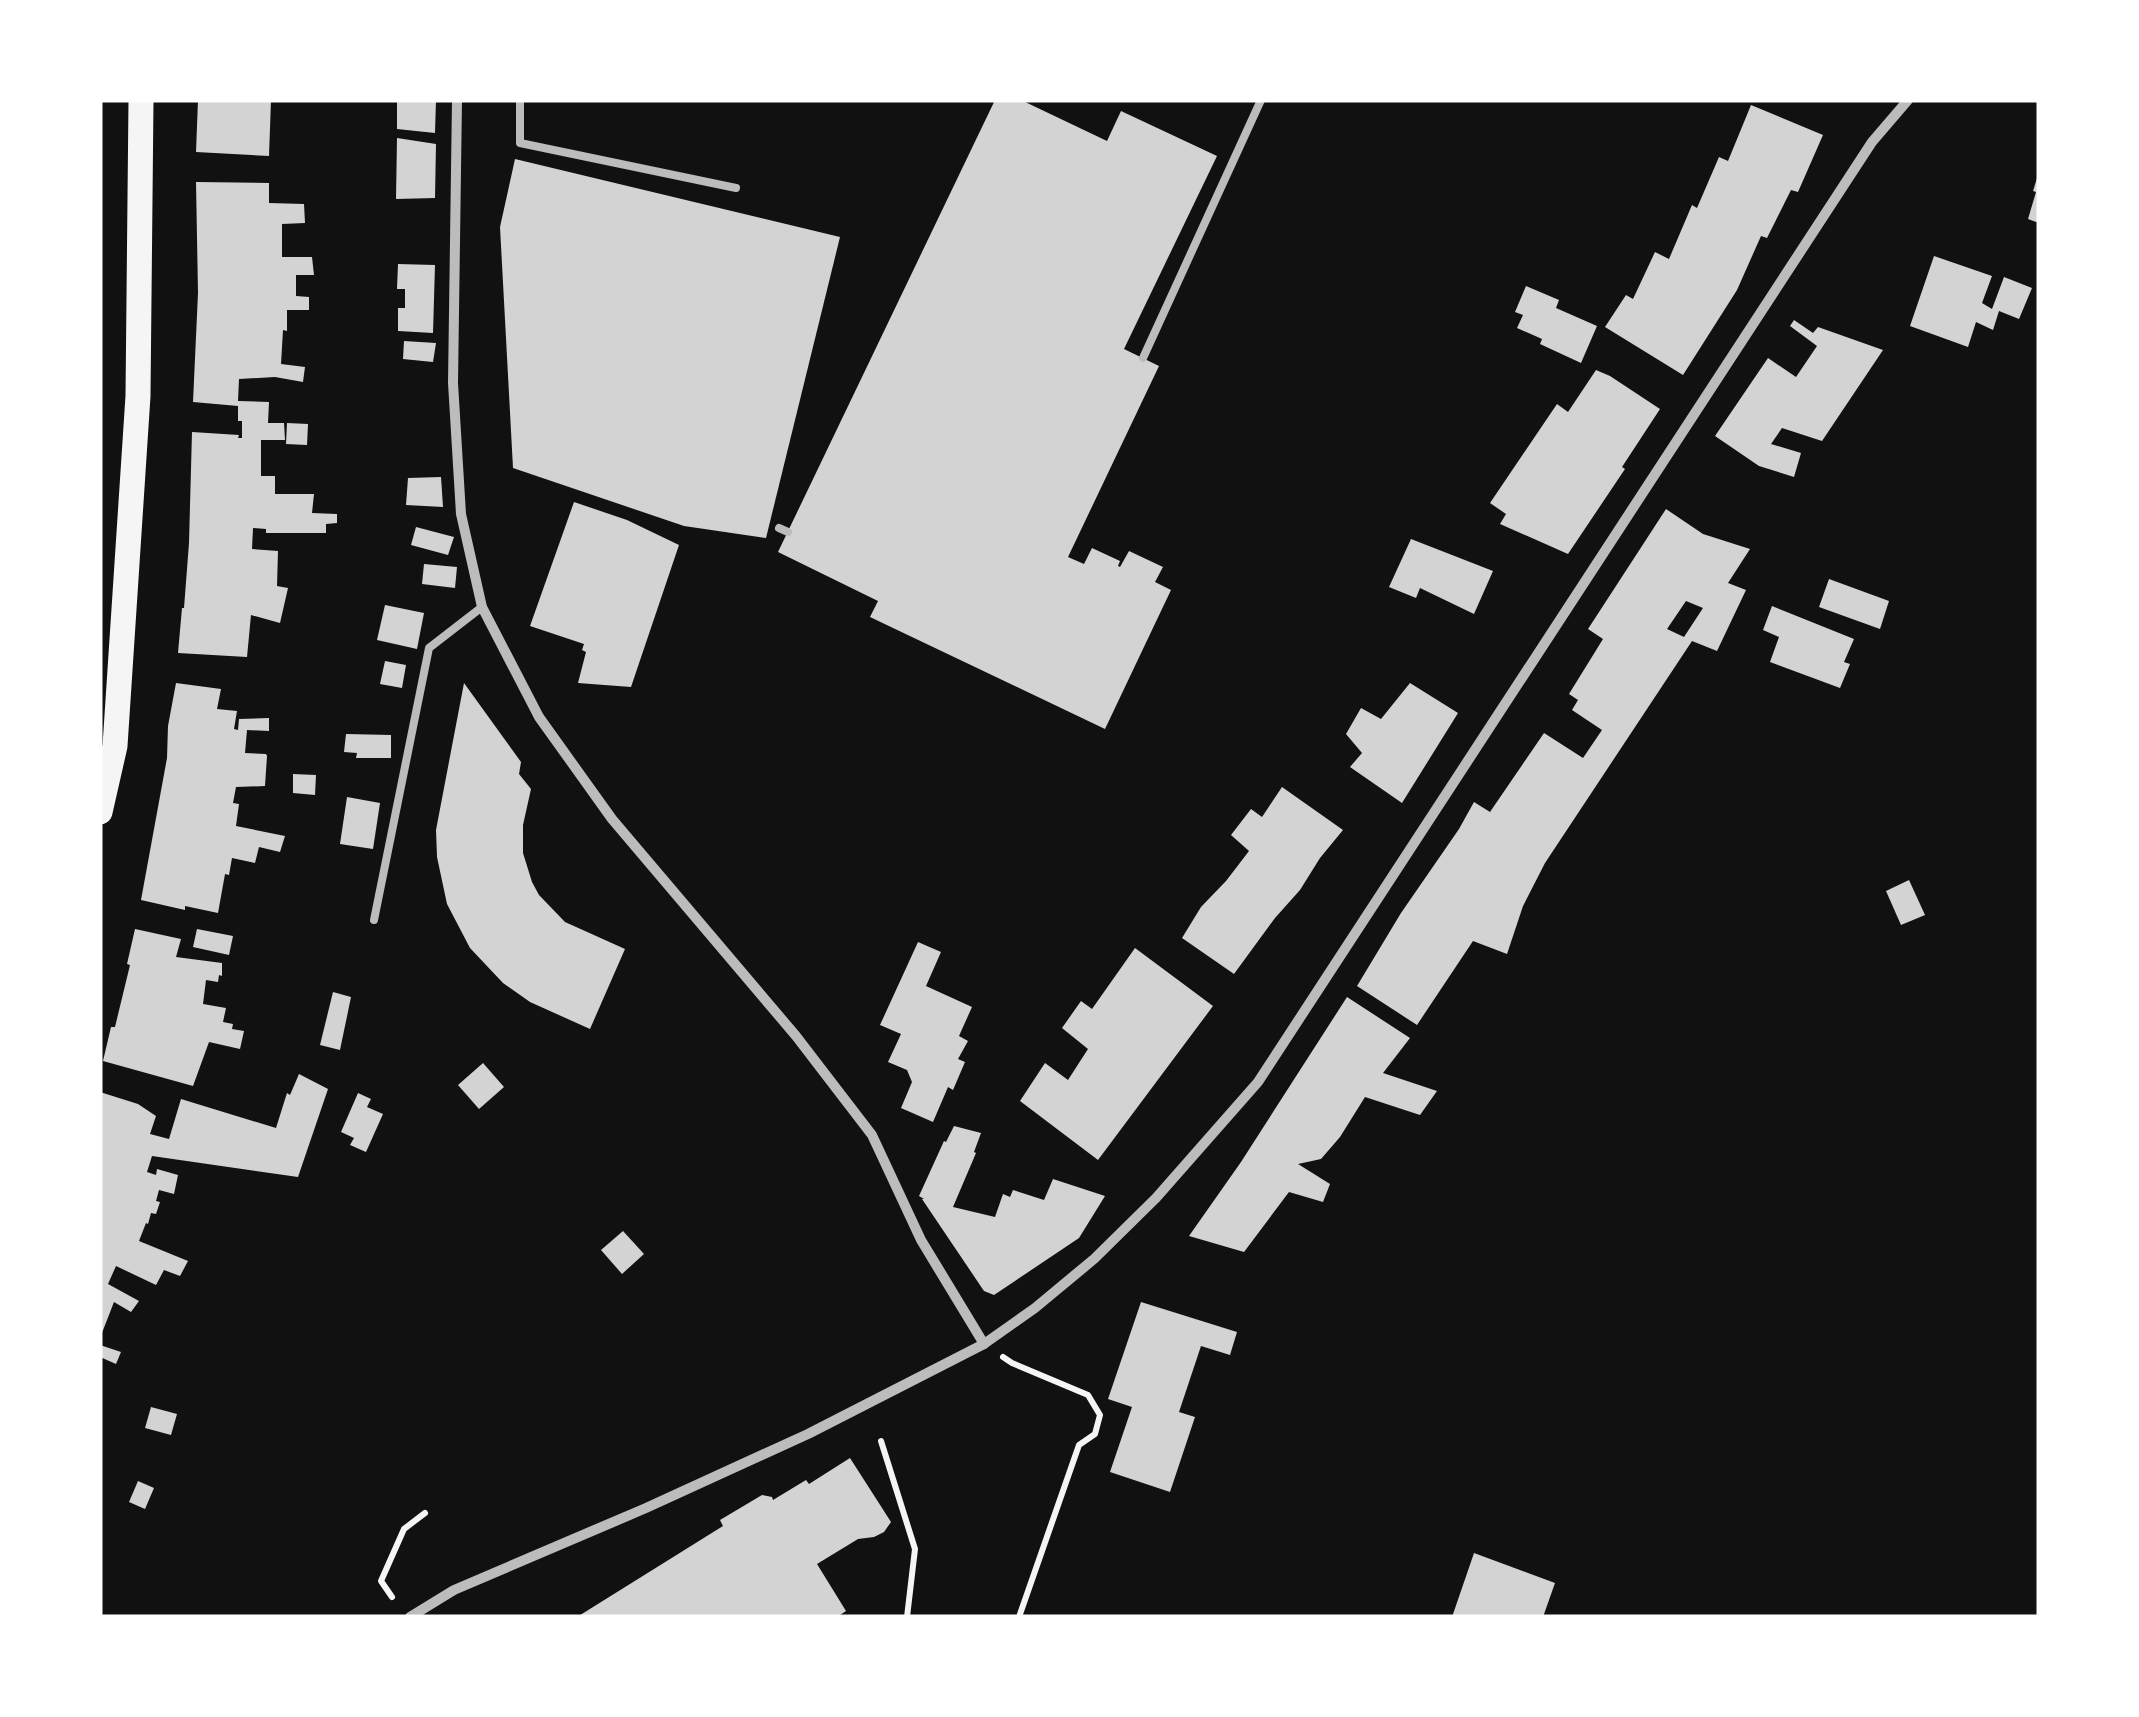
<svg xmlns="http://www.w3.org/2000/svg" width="2139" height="1717" font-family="Montserrat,sans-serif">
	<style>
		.building { fill: #d3d3d3; fill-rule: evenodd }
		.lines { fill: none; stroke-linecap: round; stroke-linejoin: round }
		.path { stroke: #f5f5f5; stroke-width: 6 }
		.service { stroke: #bcbcbc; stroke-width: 8 }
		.minor { stroke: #bcbcbc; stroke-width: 10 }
		.primary { stroke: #f5f5f5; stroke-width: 25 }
	</style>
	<rect width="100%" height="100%" fill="#111"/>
	<g class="building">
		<path d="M 198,100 L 271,100 L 269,156 L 196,152 Z"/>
		<path d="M 397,100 L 436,100 L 435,133 L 397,129 Z"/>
		<path d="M 995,100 L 1021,100 L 1107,141 L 1121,111 L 1217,156 L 1124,349 L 1159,366 L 1068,557 L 1084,564 L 1092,548 L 1120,561 L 1118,566 L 1120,567 L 1129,551 L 1163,567 L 1155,582 L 1171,590 L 1105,729 L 870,617 L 878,601 L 778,552 Z"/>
		<path d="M 1751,105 L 1823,135 L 1798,192 L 1791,190 L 1767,238 L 1761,236 L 1737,290 L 1683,375 L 1605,327 L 1626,295 L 1633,299 L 1655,252 L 1669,259 L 1692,205 L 1697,208 L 1719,157 L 1728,161 Z"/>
		<path d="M 397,138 L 436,144 L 435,198 L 396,199 Z"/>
		<path d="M 515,159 L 840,237 L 766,538 L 684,526 L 513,468 L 500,227 Z"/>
		<path d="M 2038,175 L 2039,175 L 2039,223 L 2028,219 L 2036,192 L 2033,191 Z"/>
		<path d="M 196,182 L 269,183 L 269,203 L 304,204 L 305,223 L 282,224 L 282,257 L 312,257 L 314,275 L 296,275 L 296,296 L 309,297 L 309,310 L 287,310 L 287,331 L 283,330 L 281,364 L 305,367 L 303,382 L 275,377 L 239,379 L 238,401 L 269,402 L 268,423 L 284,423 L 285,440 L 261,440 L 261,476 L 275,476 L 275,494 L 314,494 L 312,513 L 337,514 L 337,523 L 326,524 L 326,533 L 266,533 L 266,529 L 253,528 L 252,549 L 278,551 L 277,586 L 288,588 L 280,623 L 251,615 L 247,657 L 178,653 L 182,608 L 184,608 L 189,543 L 192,432 L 239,435 L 238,438 L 242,438 L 242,421 L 238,421 L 238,406 L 193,402 L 198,293 Z"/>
		<path d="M 1934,256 L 1992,276 L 1982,303 L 1992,309 L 2004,277 L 2032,288 L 2019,319 L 1999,311 L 1993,330 L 1976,322 L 1968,347 L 1910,326 Z"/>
		<path d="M 398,264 L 435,265 L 433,333 L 398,331 L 398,308 L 405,308 L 405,289 L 397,289 Z"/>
		<path d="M 1526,286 L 1559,300 L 1556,308 L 1597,326 L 1581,363 L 1540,344 L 1542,339 L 1517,328 L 1523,315 L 1515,312 Z"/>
		<path d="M 1794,320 L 1813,333 L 1818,327 L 1883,350 L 1822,441 L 1782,428 L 1771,444 L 1801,453 L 1794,477 L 1759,466 L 1715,436 L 1768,358 L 1796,377 L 1817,346 L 1790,326 Z"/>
		<path d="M 404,341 L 436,343 L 433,362 L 403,359 Z"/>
		<path d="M 1596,370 L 1610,376 L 1660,409 L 1622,467 L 1625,469 L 1568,554 L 1500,524 L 1506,514 L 1490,503 L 1557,404 L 1568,412 Z"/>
		<path d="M 287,423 L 308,424 L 307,445 L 286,444 Z"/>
		<path d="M 441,477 L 443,507 L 406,505 L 408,478 Z"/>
		<path d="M 574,502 L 627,520 L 679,545 L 631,687 L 578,683 L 586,652 L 582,650 L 584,644 L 530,626 Z"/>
		<path d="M 1666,509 L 1703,534 L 1750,549 L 1728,583 L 1746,590 L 1717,651 L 1692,641 L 1545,863 L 1523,906 L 1507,954 L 1473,941 L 1417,1025 L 1357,986 L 1401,913 L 1459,829 L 1474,802 L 1490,812 L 1544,733 L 1583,758 L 1602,730 L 1572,710 L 1578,700 L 1569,694 L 1603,639 L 1588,629 ZM 1686,601 L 1703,608 L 1684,637 L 1667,629 Z"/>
		<path d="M 416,527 L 454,537 L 448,555 L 411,545 Z"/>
		<path d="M 1411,539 L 1493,571 L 1474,614 L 1420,588 L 1416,598 L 1389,587 Z"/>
		<path d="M 424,564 L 457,567 L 455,588 L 422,584 Z"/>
		<path d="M 1829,579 L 1889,601 L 1880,629 L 1819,607 Z"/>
		<path d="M 385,605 L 424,613 L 417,649 L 377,640 Z"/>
		<path d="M 1772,606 L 1854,639 L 1844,662 L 1850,664 L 1840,688 L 1770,662 L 1779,637 L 1763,630 Z"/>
		<path d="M 385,661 L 406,665 L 402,688 L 380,684 Z"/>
		<path d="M 176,683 L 221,689 L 217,709 L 237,711 L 234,729 L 238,730 L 239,719 L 269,718 L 269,731 L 247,730 L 245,753 L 266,754 L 267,756 L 265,786 L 236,787 L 233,803 L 239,804 L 236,826 L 285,836 L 280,852 L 259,847 L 255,863 L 232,858 L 229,875 L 225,874 L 218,913 L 185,906 L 185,910 L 141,900 L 167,758 L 168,726 Z"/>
		<path d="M 464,683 L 521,762 L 519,774 L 531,789 L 523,825 L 523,853 L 532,882 L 539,895 L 565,922 L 625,949 L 590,1029 L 530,1002 L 503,983 L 470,948 L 447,904 L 437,857 L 436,830 Z"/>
		<path d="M 1410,683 L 1458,713 L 1402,803 L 1350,767 L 1362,753 L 1346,734 L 1361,708 L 1381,719 Z"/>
		<path d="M 346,734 L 391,735 L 391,758 L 356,758 L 357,753 L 344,752 Z"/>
		<path d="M 293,774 L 316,775 L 315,795 L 293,793 Z"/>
		<path d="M 1282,787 L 1343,830 L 1320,858 L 1300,890 L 1275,918 L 1234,974 L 1182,938 L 1201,907 L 1226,881 L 1249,851 L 1231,835 L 1251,809 L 1262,817 Z"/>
		<path d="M 347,797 L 380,803 L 373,849 L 340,844 Z"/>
		<path d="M 1909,880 L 1925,915 L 1901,925 L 1886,891 Z"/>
		<path d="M 135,929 L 181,939 L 176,957 L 222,963 L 222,976 L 219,975 L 218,982 L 206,980 L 203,1004 L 226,1008 L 223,1022 L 233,1024 L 232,1029 L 244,1031 L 240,1049 L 209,1042 L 193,1086 L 103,1061 L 111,1027 L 115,1027 L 130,965 L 127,964 Z"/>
		<path d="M 197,929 L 233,936 L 229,955 L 193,947 Z"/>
		<path d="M 918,942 L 941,952 L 926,986 L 972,1007 L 959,1036 L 968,1041 L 958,1059 L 965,1062 L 953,1090 L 948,1087 L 933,1122 L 901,1108 L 912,1082 L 907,1070 L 888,1062 L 901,1034 L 880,1025 Z"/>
		<path d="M 1135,948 L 1213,1006 L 1098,1160 L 1020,1101 L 1045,1063 L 1068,1080 L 1088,1049 L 1062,1028 L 1081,1001 L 1092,1009 Z"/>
		<path d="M 333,992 L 351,997 L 340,1050 L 320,1045 Z"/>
		<path d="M 1347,997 L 1410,1038 L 1383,1073 L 1437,1091 L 1420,1115 L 1365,1097 L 1340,1137 L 1321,1159 L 1298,1164 L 1330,1184 L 1323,1202 L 1289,1192 L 1244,1252 L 1189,1236 L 1241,1162 Z"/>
		<path d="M 483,1063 L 504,1087 L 479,1109 L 458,1085 Z"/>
		<path d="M 299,1074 L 328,1089 L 298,1177 L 152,1156 L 147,1172 L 156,1175 L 157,1169 L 178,1175 L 174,1194 L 159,1190 L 156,1201 L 160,1202 L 156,1214 L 151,1213 L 148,1224 L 146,1223 L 139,1241 L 188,1261 L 180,1276 L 164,1270 L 156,1285 L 116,1266 L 108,1284 L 139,1301 L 131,1312 L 114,1302 L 100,1338 L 100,1092 L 138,1104 L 156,1116 L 150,1134 L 169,1139 L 181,1099 L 276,1128 L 287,1093 L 290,1095 Z"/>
		<path d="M 358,1093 L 371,1099 L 367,1107 L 383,1114 L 366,1152 L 350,1145 L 354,1138 L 341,1132 Z"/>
		<path d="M 954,1126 L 981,1133 L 974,1152 L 976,1153 L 953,1207 L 995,1217 L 1003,1194 L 1010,1197 L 1013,1190 L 1044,1200 L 1053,1179 L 1105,1196 L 1079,1238 L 994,1295 L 984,1291 L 922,1199 L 924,1199 L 919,1196 L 944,1141 L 946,1142 Z"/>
		<path d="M 623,1231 L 644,1254 L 622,1274 L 601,1250 Z"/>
		<path d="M 1141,1302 L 1237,1332 L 1230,1355 L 1201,1346 L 1179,1412 L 1195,1417 L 1170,1492 L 1110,1472 L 1132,1407 L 1108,1399 Z"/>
		<path d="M 100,1345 L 121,1352 L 116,1364 L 100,1357 Z"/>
		<path d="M 151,1407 L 177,1414 L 171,1435 L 145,1428 Z"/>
		<path d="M 850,1458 L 891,1522 L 884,1532 L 874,1537 L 858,1539 L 817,1564 L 846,1611 L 837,1617 L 577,1617 L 723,1526 L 720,1520 L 762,1495 L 772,1497 L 773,1500 L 806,1480 L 809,1484 Z"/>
		<path d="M 138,1481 L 154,1488 L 145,1509 L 129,1502 Z"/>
		<path d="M 1474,1553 L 1555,1583 L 1543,1617 L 1452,1617 Z"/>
	</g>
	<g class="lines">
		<g class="path">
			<path d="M 1003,1357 L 1012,1363 L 1088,1395 L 1100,1415 L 1095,1434 L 1079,1445 L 1019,1617"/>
			<path d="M 881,1441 L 915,1549 L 907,1617"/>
			<path d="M 392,1597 L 381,1581 L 404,1529 L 425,1513"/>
		</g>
		<g class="service">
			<path d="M 520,100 L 520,143 L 736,188"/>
			<path d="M 1143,358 L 1261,100"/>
			<path d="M 779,528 L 788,532"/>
			<path d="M 374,920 L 429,648 L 482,607"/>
		</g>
		<g class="minor">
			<path d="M 457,100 L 453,383 L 461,514 L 482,607 L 539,717 L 612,819 L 796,1036 L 872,1135 L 921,1240 L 984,1344"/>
			<path d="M 410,1617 L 454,1590 L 646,1508 L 808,1434 L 984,1344 L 1035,1308 L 1094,1259 L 1156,1198 L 1258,1082 L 1872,142 L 1908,100"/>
		</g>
		<path class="primary" d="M 100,812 L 115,746 L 138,396 L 141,100"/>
	</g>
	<rect width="2139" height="1717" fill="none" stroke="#ffffff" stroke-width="205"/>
</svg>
